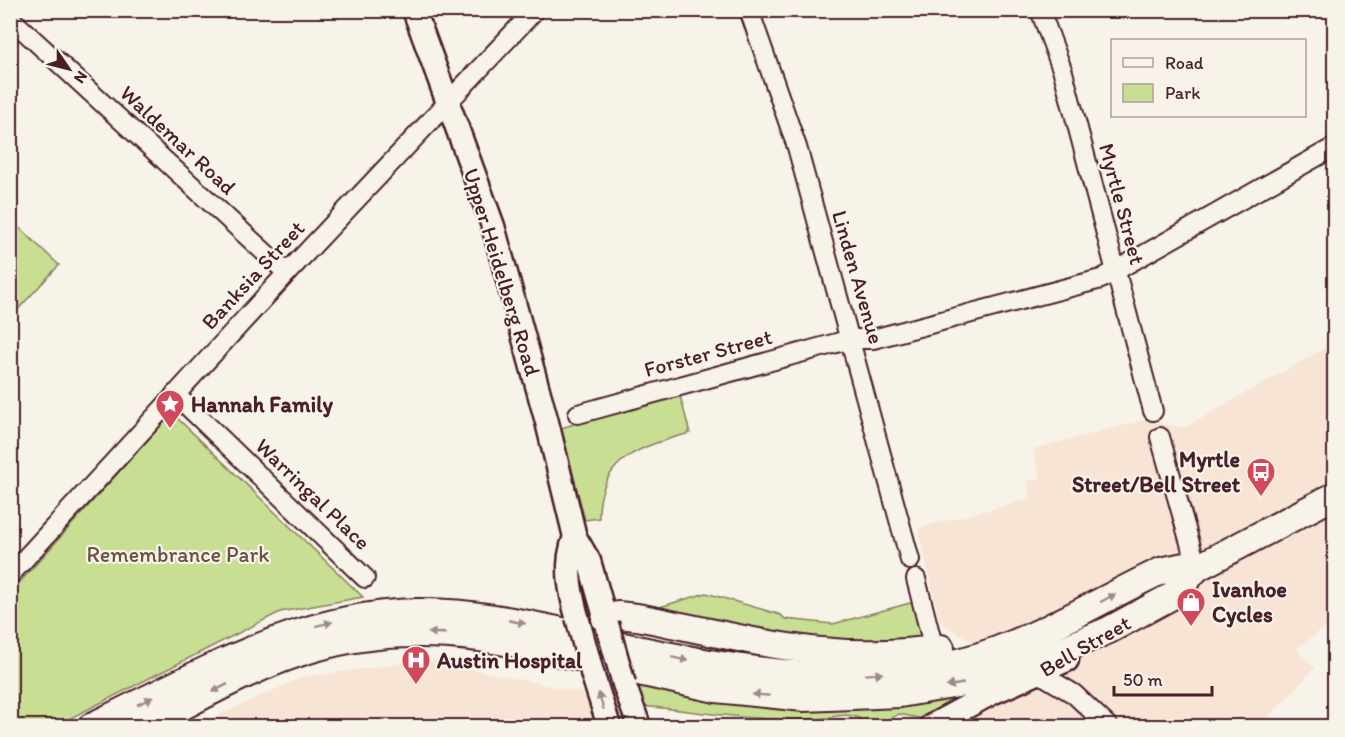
<svg xmlns="http://www.w3.org/2000/svg" width="1345" height="737" font-family="Itim,sans-serif">
	<style>
		.built { fill: #f7e4d5 }
		.green { fill: #c8de93; stroke: #897e5f; stroke-width: 1.5 }
		.lines { fill: none; stroke-linecap: round; stroke-linejoin: round }
		.minor-casing { stroke: #4a1f2b; stroke-width: 22 }
		.major-casing { stroke: #4a1f2b; stroke-width: 27 }
		.highway-casing { stroke: #4a1f2b; stroke-width: 30 }
		.minor { stroke: #f7f3e8; stroke-width: 18 }
		.major { stroke: #f7f3e8; stroke-width: 22 }
		.highway { stroke: #f7f3e8; stroke-width: 26 }
		.major-bridge-casing { stroke: #4a1f2b; stroke-width: 27; stroke-linecap: butt }
		.major-bridge { stroke: #f7f3e8; stroke-width: 22 }
		.oneway { fill: #a0898a }
		.labels { text-anchor: middle; dominant-baseline: central; stroke-width: 4.5; stroke-linejoin: round; paint-order: stroke }
		.street-label { font-size: 22px; fill: #4a1f2b; stroke: #f7f3e8 }
		.poi-label { font-size: 22px; font-weight: bold; fill: #4a1f2b; stroke: #f7f3e8; text-anchor: start }
		.park-label { font-size: 22px; fill: #6a4f45; stroke: #f7f3e8 }
	</style>
	<rect width="100%" height="100%" fill="#f7f3e8"/>
	<filter id="ink" filterUnits="userSpaceOnUse"><feTurbulence type="fractalNoise" baseFrequency=".0167" numOctaves="2"/><feDisplacementMap in="SourceGraphic" scale="12" xChannelSelector="R" yChannelSelector="G"/><feConvolveMatrix kernelMatrix="1 2 1 2 8 2 1 2 1" color-interpolation-filters="sRGB"/></filter>
	<g filter="url(#ink)">
		<g class="built">
			<path d="M 1334,343 L 1334,621 L 1296,649 L 1315,668 L 1260,726 L 962,726 L 1037,682 L 940,622 L 918,528 L 1031,499 L 1027,481 L 1040,478 L 1033,449 L 1144,420 L 1184,428 Z"/>
			<path d="M 428,660 L 587,694 L 600,726 L 194,726 L 303,677 Z"/>
		</g>
		<g class="green">
			<path d="M 11,220 L 59,265 L 11,317 L 10,317 Z"/>
			<path d="M 679,392 L 690,433 C 642,446 598,458 599,518 L 585,520 L 561,428 Z"/>
			<path d="M 172,413 L 363,597 L 280,612 L 55,726 L 11,726 L 11,592 Z"/>
			<path d="M 706,593 L 781,615 L 785,619 L 833,624 L 914,602 L 922,632 L 922,641 L 880,651 L 646,611 Z"/>
			<path d="M 636,681 L 956,695 L 959,699 L 923,719 L 899,714 L 875,726 L 862,726 L 859,718 C 844,711 831,719 815,719 C 758,722 698,711 641,706 Z"/>
		</g>
		<g class="lines">
			<g class="minor-casing">
				<g id="minor">
					<path d="M 749,10 L 797,147 L 910,560"/>
					<path d="M 1040,10 L 1063,72 L 1153,411"/>
					<path d="M 10,18 L 287,273"/>
					<path d="M 175,394 L 365,578"/>
					<path d="M 578,414 L 851,339 L 873,339 L 1101,279 L 1334,147"/>
					<path d="M 1160,437 L 1197,568"/>
					<path d="M 10,575 L 287,273 L 535,10"/>
					<path d="M 916,579 L 934,649"/>
					<path d="M 1039,673 L 1074,694 L 1108,726"/>
				</g>
			</g>
			<g class="major-casing">
				<g id="major">
					<path d="M 414,10 L 493,226 L 547,422 L 575,537 L 589,561 L 607,624"/>
					<path d="M 575,537 C 564,563 570,591 577,617"/>
					<path d="M 593,676 L 609,726"/>
					<path d="M 624,684 L 639,726"/>
					<path d="M 931,726 L 992,693 L 1067,660"/>
				</g>
			</g>
			<g class="highway-casing">
				<g id="highway">
					<path d="M 605,619 L 618,615 L 637,617 C 746,638 827,665 941,648"/>
					<path d="M 623,646 C 745,673 876,695 997,650 C 1054,629 1106,597 1161,571 L 1184,566 L 1197,568"/>
					<path d="M 630,670 L 716,689 L 804,698 L 900,694 L 964,683 L 1038,660 L 1109,630 L 1172,596 L 1197,568 L 1334,496"/>
					<path d="M 92,726 C 196,676 298,614 417,612 C 470,611 520,622 571,633"/>
					<path d="M 145,726 C 200,698 255,665 315,648 C 403,622 490,636 577,657"/>
				</g>
			</g>
			<use href="#minor" class="minor"/>
			<use href="#major" class="major"/>
			<use href="#highway" class="highway"/>
			<g class="major-bridge-casing">
				<g id="major-bridge">
					<path d="M 577,617 L 593,676"/>
					<path d="M 607,624 L 624,684"/>
				</g>
			</g>
			<use href="#major-bridge" class="major-bridge"/>
		</g>
		<defs><path id="oneway-solid" d="M-6-.8H1V-3.2L6.5 0L1 3.2V.8H-6Z" transform="scale(1.5)"/></defs>
		<g class="oneway">
			<use href="#oneway-solid" transform="translate(1108 598) rotate(-28)"/>
			<use href="#oneway-solid" transform="translate(517 622) rotate(11)"/>
			<use href="#oneway-solid" transform="translate(324 624) rotate(-14)"/>
			<use href="#oneway-solid" transform="translate(437 633) rotate(-178)"/>
			<use href="#oneway-solid" transform="translate(680 659) rotate(12)"/>
			<use href="#oneway-solid" transform="translate(874 674) rotate(-4)"/>
			<use href="#oneway-solid" transform="translate(955 685) rotate(169)"/>
			<use href="#oneway-solid" transform="translate(220 688) rotate(153)"/>
			<use href="#oneway-solid" transform="translate(761 695) rotate(-175)"/>
			<use href="#oneway-solid" transform="translate(145 701) rotate(-26)"/>
			<use href="#oneway-solid" transform="translate(601 701) rotate(-108)"/>
		</g>
	</g>
	<defs>
		<g id="sight-pin" transform="scale(1.5)"><path d="M0 17L-7.5 6A9.5 9.5 0 1 1 7.5 6Z" fill="#d1495b" stroke="#f7f3e8"/><path d="M0-6L1.8-2.2L6-1.7L2.9 1.2L3.7 5.4L0 3.3L-3.7 5.4L-2.9 1.2L-6-1.7L-1.8-2.2Z" fill="#fff"/></g>
		<g id="bus-pin" transform="scale(1.5)"><path d="M0 17L-7.5 6A9.5 9.5 0 1 1 7.5 6Z" fill="#d1495b" stroke="#f7f3e8"/><path d="M-5-6H5V4H4V6H2V4H-2V6H-4V4H-5ZM-3.5-4V0h7V-4ZM-3.5 1.2v1.5H-2V1.2ZM2 1.2v1.5H3.5V1.2Z" fill="#fff"/></g>
		<g id="shop-pin" transform="scale(1.5)"><path d="M0 17L-7.5 6A9.5 9.5 0 1 1 7.5 6Z" fill="#d1495b" stroke="#f7f3e8"/><path d="M-5-2.5h2.3a2.7 3.5 0 0 1 5.4 0H5L5.5 6h-11ZM-1.5-2.5h3a1.5 2.3 0 0 0-3 0Z" fill="#fff"/></g>
		<g id="hospital-pin" transform="scale(1.5)"><path d="M0 17L-7.5 6A9.5 9.5 0 1 1 7.5 6Z" fill="#d1495b" stroke="#f7f3e8"/><path d="M-5-5h3v3.5h4V-5h3V5h-3V1.5h-4V5h-3Z" fill="#fff"/></g>
	</defs>
	<g fill-rule="evenodd">
		<use href="#sight-pin" x="170" y="404"/>
		<use href="#bus-pin" x="1261" y="472"/>
		<use href="#shop-pin" x="1191" y="602"/>
		<use href="#hospital-pin" x="416" y="660"/>
	</g>
	<g class="labels">
		<g class="street-label">
			<text transform="translate(178 140) rotate(43)">Waldemar Road</text>
			<text transform="translate(1122 204) rotate(75)">Myrtle Street</text>
			<text transform="translate(502 272) rotate(73)">Upper Heidelberg Road</text>
			<text transform="translate(253 275) rotate(-47)">Banksia Street</text>
			<text transform="translate(858 277) rotate(74)">Linden Avenue</text>
			<text transform="translate(708 353) rotate(-15)">Forster Street</text>
			<text transform="translate(313 494) rotate(44)">Warringal Place</text>
			<text transform="translate(1085 646) rotate(-30)">Bell Street</text>
		</g>
		<g class="poi-label">
			<text x="191" y="404">Hannah Family</text>
			<text x="1240" y="459" text-anchor="end">Myrtle<tspan x="1240" dy="25">Street/Bell Street</tspan></text>
			<text x="1212" y="589">Ivanhoe<tspan x="1212" dy="25">Cycles</tspan></text>
			<text x="437" y="660">Austin Hospital</text>
		</g>
		<g class="park-label">
			<text x="178" y="554">Remembrance Park</text>
		</g>
	</g>
	<rect width="1345" height="737" fill="none" stroke="#f7f3e8" stroke-width="36"/>
	<rect x="18" y="18" width="1309" height="701" fill="none" stroke="#4a1f2b" stroke-width="2" filter="url(#ink)"/>
	<rect x="1111" y="39" width="195" height="78" fill="#f7f3e8" stroke="#b29e9c" stroke-width="1.5"/>
	<rect x="1123" y="58" width="30" height="9" fill="#f7f3e8" stroke="#b29e9c" stroke-width="1.5"/>
	<text x="1165" y="69" font-size="18" fill="#4a1f2b">Road</text>
	<rect x="1123" y="84" width="30" height="18" fill="#c8de93" stroke="#b29e9c" stroke-width="1.5"/>
	<text x="1165" y="99" font-size="18" fill="#4a1f2b">Park</text>
	<g transform="translate(69 69) rotate(125)" stroke="#f7f3e8" stroke-width="4.5" paint-order="stroke">
	<path d="M0-4.5L10 22L0 15L-10 22Z" fill="#4a1f2b"/>
	<text y="-9" font-size="16" font-weight="bold" text-anchor="middle" fill="#4a1f2b">N</text>
	</g>
	<path d="M1114 686v9h98v-9" fill="none" stroke="#4a1f2b" stroke-width="3"/>
	<text x="1123" y="686" font-size="18" fill="#4a1f2b" stroke="#f7f3e8" stroke-width="4.5" paint-order="stroke">50 m</text>
</svg>
